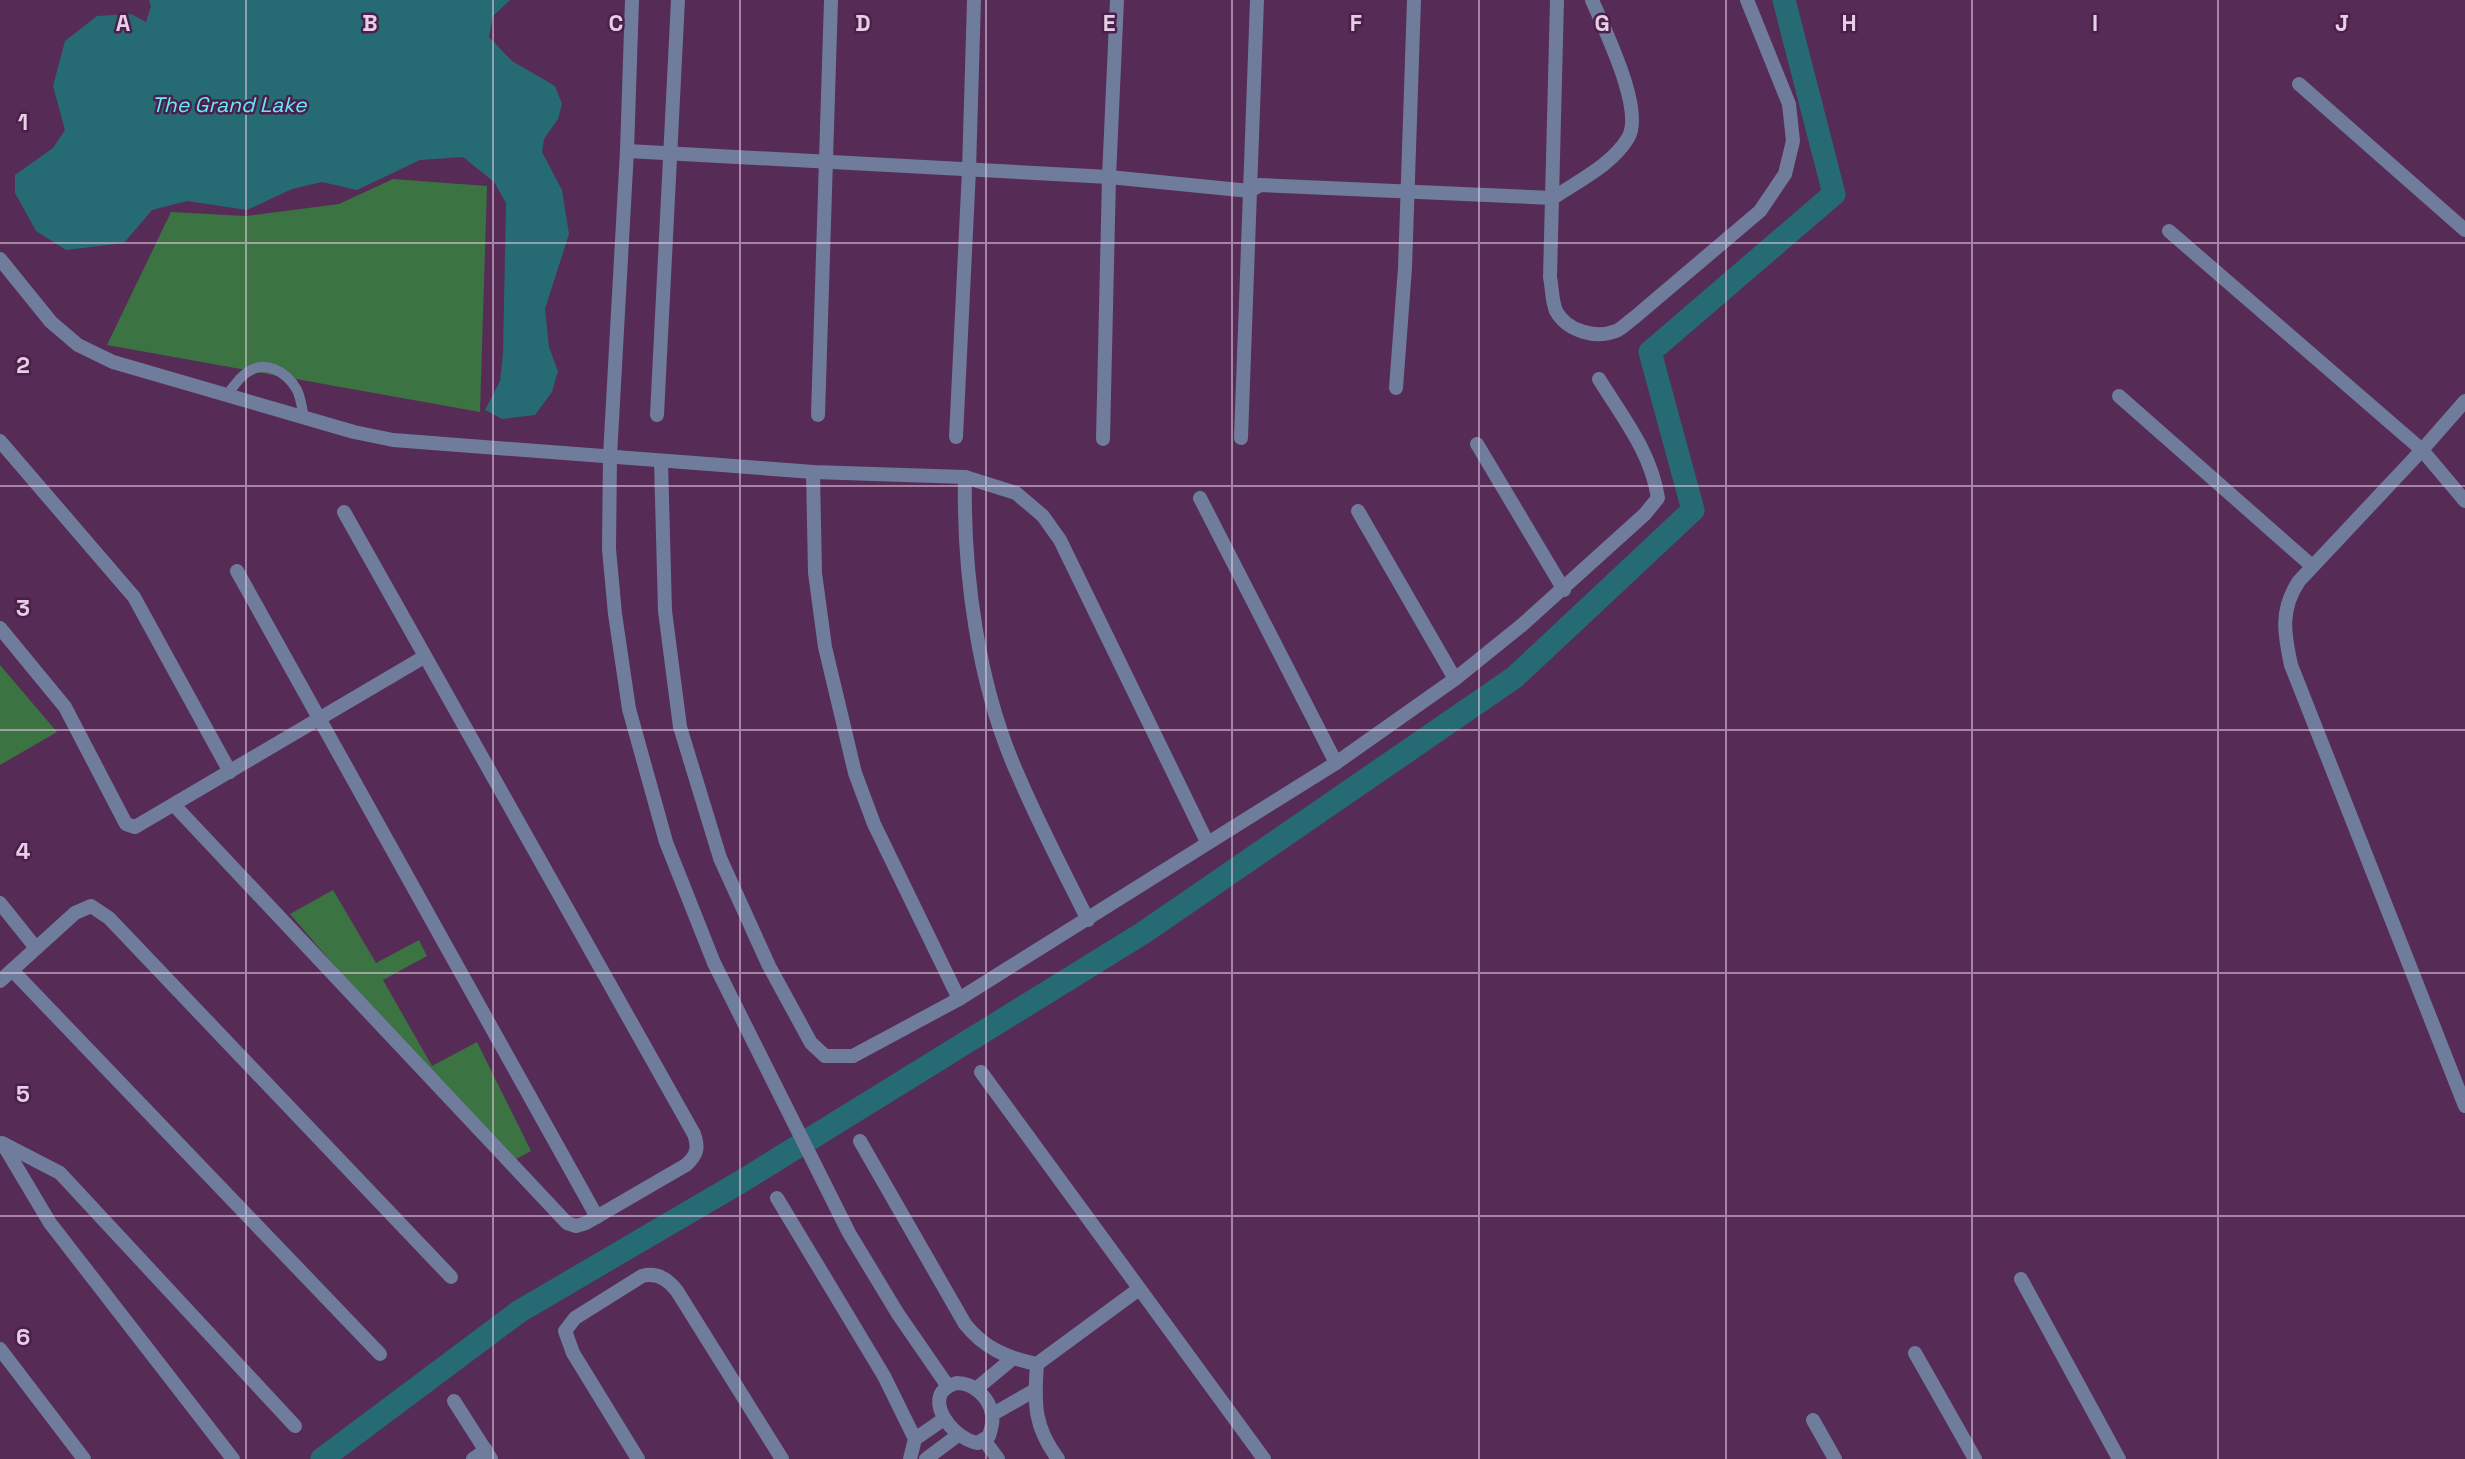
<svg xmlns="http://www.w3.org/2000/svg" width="2465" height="1459" font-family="'Space Grotesk',sans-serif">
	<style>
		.green { fill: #3c7343 }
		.water { fill: #266b73 }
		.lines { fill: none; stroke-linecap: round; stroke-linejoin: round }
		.canal { stroke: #266b73; stroke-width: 23 }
		.service { stroke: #6f7c9c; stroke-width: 10 }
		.minor { stroke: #6f7c9c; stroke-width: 14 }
		.grid { fill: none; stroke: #e8cde7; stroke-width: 2; stroke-opacity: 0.55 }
		.labels { text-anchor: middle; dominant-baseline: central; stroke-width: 5; stroke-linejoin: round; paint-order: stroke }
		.water-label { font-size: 21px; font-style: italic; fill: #67e9fa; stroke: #4a204b }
		.grid-label { font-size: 23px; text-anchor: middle; font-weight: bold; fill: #e8cde7; stroke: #4a204b; stroke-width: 5; stroke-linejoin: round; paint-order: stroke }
	</style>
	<rect width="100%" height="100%" fill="#562b56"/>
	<g class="green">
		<path d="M 393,179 L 487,186 L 480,412 L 107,345 L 171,212 L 246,216 L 339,204 Z"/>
		<path d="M 0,665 L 57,732 L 0,765 Z"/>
		<path d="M 333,890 L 376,963 L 419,940 L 427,956 L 383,980 L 432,1066 L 477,1042 L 531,1151 L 516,1159 L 370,1007 L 290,914 Z"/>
	</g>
	<path class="water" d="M 149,0 L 510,0 L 493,16 L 489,37 L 512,61 L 555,86 L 562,104 L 558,119 L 544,139 L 542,152 L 562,190 L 569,234 L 545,309 L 549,347 L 558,371 L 552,392 L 535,415 L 502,419 L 485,410 L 500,381 L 503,353 L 506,203 L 494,182 L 463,157 L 420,160 L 357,190 L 322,182 L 292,189 L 247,210 L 187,201 L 152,210 L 124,243 L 66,250 L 36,231 L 15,193 L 15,175 L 53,148 L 65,130 L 53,86 L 65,41 L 97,16 L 131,14 L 146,22 L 151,6 Z"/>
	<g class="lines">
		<path class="canal" d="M 322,1459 L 520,1311 L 742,1181 L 1143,933 L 1515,677 L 1693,510 L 1650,352 L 1834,194 L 1784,0"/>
		<path class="service" d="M 226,396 C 232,389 238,379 245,374 C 264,358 287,372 297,390 C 301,398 302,409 304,418"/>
		<g class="minor">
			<path d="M 632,0 L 627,151 L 610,456 L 609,549 L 615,614 L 629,709 L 666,842 L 714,963 L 849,1233 L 898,1314 L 947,1385"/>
			<path d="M 1557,0 L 1550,277 C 1552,287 1552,302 1556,311 C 1567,331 1595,339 1616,331 C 1623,328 1629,321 1635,317 L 1760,211 L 1785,174 L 1793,141 L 1789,104 L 1747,0"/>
			<path d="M 2299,84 L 2465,230"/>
			<path d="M 627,151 L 1109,177 L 1250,191 L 1260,185 L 1553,198 C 1578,181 1612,165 1628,138 C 1645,110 1604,29 1592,0"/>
			<path d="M 2169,231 L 2422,450 L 2465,501"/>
			<path d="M 0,259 L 51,322 L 78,345 L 113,362 L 354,432 L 393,440 L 813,472 L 965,477 L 1016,493 L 1043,516 L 1060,540 L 1207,842"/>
			<path d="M 1396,388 L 1405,268 L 1414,0"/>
			<path d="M 2119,396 L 2312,566"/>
			<path d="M 2465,401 L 2422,450 L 2299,581 C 2280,609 2284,633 2291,665 L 2465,1106"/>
			<path d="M 657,415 L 678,0"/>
			<path d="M 818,415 L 831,0"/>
			<path d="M 956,437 L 969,170 L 974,0"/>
			<path d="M 1241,438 L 1257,0"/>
			<path d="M 1103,439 L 1109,177 L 1117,0"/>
			<path d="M 0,441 L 134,597 L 230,772"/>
			<path d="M 1477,444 L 1564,590"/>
			<path d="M 661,461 L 665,611 L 680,727 L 720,858 L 769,966 L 811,1043 L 825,1056 L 853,1056 L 959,999 L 1336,763 L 1455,679 L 1522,625 L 1645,514 L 1658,498 C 1651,452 1623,418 1599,379"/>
			<path d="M 813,472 L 815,573 L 825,647 L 855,773 L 874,824 L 959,999"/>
			<path d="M 965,477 C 963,574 978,686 1018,775 C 1039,824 1064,872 1088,920"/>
			<path d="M 1200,498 L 1336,763"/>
			<path d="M 1358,511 L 1455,679"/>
			<path d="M 237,571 L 597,1217"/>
			<path d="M 0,628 L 65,707 L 126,824 L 135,827 L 424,657"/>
			<path d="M 174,805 L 567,1223 L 576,1226 L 586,1223 L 686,1165 C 697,1155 699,1148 694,1134 L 344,512"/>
			<path d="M 0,903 L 36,948"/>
			<path d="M 12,970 L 380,1354"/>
			<path d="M 0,981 L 75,913 L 91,906 L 109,918 L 451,1277"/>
			<path d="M 981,1072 L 1264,1459"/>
			<path d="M 860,1141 L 965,1324 C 984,1348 1007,1358 1037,1364 L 1139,1289"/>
			<path d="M 2,1143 L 60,1173 L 295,1426"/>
			<path d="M 3,1144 L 50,1223 L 233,1459"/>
			<path d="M 777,1198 L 884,1376 L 915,1439"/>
			<path d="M 2021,1279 L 2119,1459"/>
			<path d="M 0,1349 L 84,1459"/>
			<path d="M 1915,1353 L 1975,1459"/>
			<path d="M 1037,1364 C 1034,1404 1034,1427 1058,1459"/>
			<path d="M 957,1383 C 973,1383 989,1397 992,1414 C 994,1421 991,1429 989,1436 L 978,1443 C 951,1439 918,1393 957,1383 Z"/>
			<path d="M 976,1389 L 1012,1359"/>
			<path d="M 454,1401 L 491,1459"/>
			<path d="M 993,1414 L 1035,1390"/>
			<path d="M 1813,1420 L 1835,1459"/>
			<path d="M 984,1440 L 998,1459"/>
			<path d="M 473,1459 L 486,1450"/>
			<path d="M 638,1459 L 573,1353 L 565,1331 L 575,1318 L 642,1276 C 657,1272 668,1279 677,1291 L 782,1459"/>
			<path d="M 910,1459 L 915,1439 L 944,1419"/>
			<path d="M 926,1459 L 958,1435"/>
		</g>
	</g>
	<path class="grid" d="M 246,0 L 246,1459M 493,0 L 493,1459M 740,0 L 740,1459M 986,0 L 986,1459M 1232,0 L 1232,1459M 1479,0 L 1479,1459M 1726,0 L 1726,1459M 1972,0 L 1972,1459M 2218,0 L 2218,1459M 0,243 L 2465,243M 0,486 L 2465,486M 0,730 L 2465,730M 0,973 L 2465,973M 0,1216 L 2465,1216"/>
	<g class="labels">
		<g class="water-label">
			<text x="229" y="104">The Grand Lake</text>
		</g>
	</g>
	<g class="grid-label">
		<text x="123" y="31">A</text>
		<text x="370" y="31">B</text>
		<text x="616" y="31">C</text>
		<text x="863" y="31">D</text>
		<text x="1109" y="31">E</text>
		<text x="1356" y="31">F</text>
		<text x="1602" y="31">G</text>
		<text x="1849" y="31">H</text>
		<text x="2095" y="31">I</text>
		<text x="2342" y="31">J</text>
		<text x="23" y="130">1</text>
		<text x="23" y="373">2</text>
		<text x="23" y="616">3</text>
		<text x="23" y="859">4</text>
		<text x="23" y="1102">5</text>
		<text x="23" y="1345">6</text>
	</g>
</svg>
